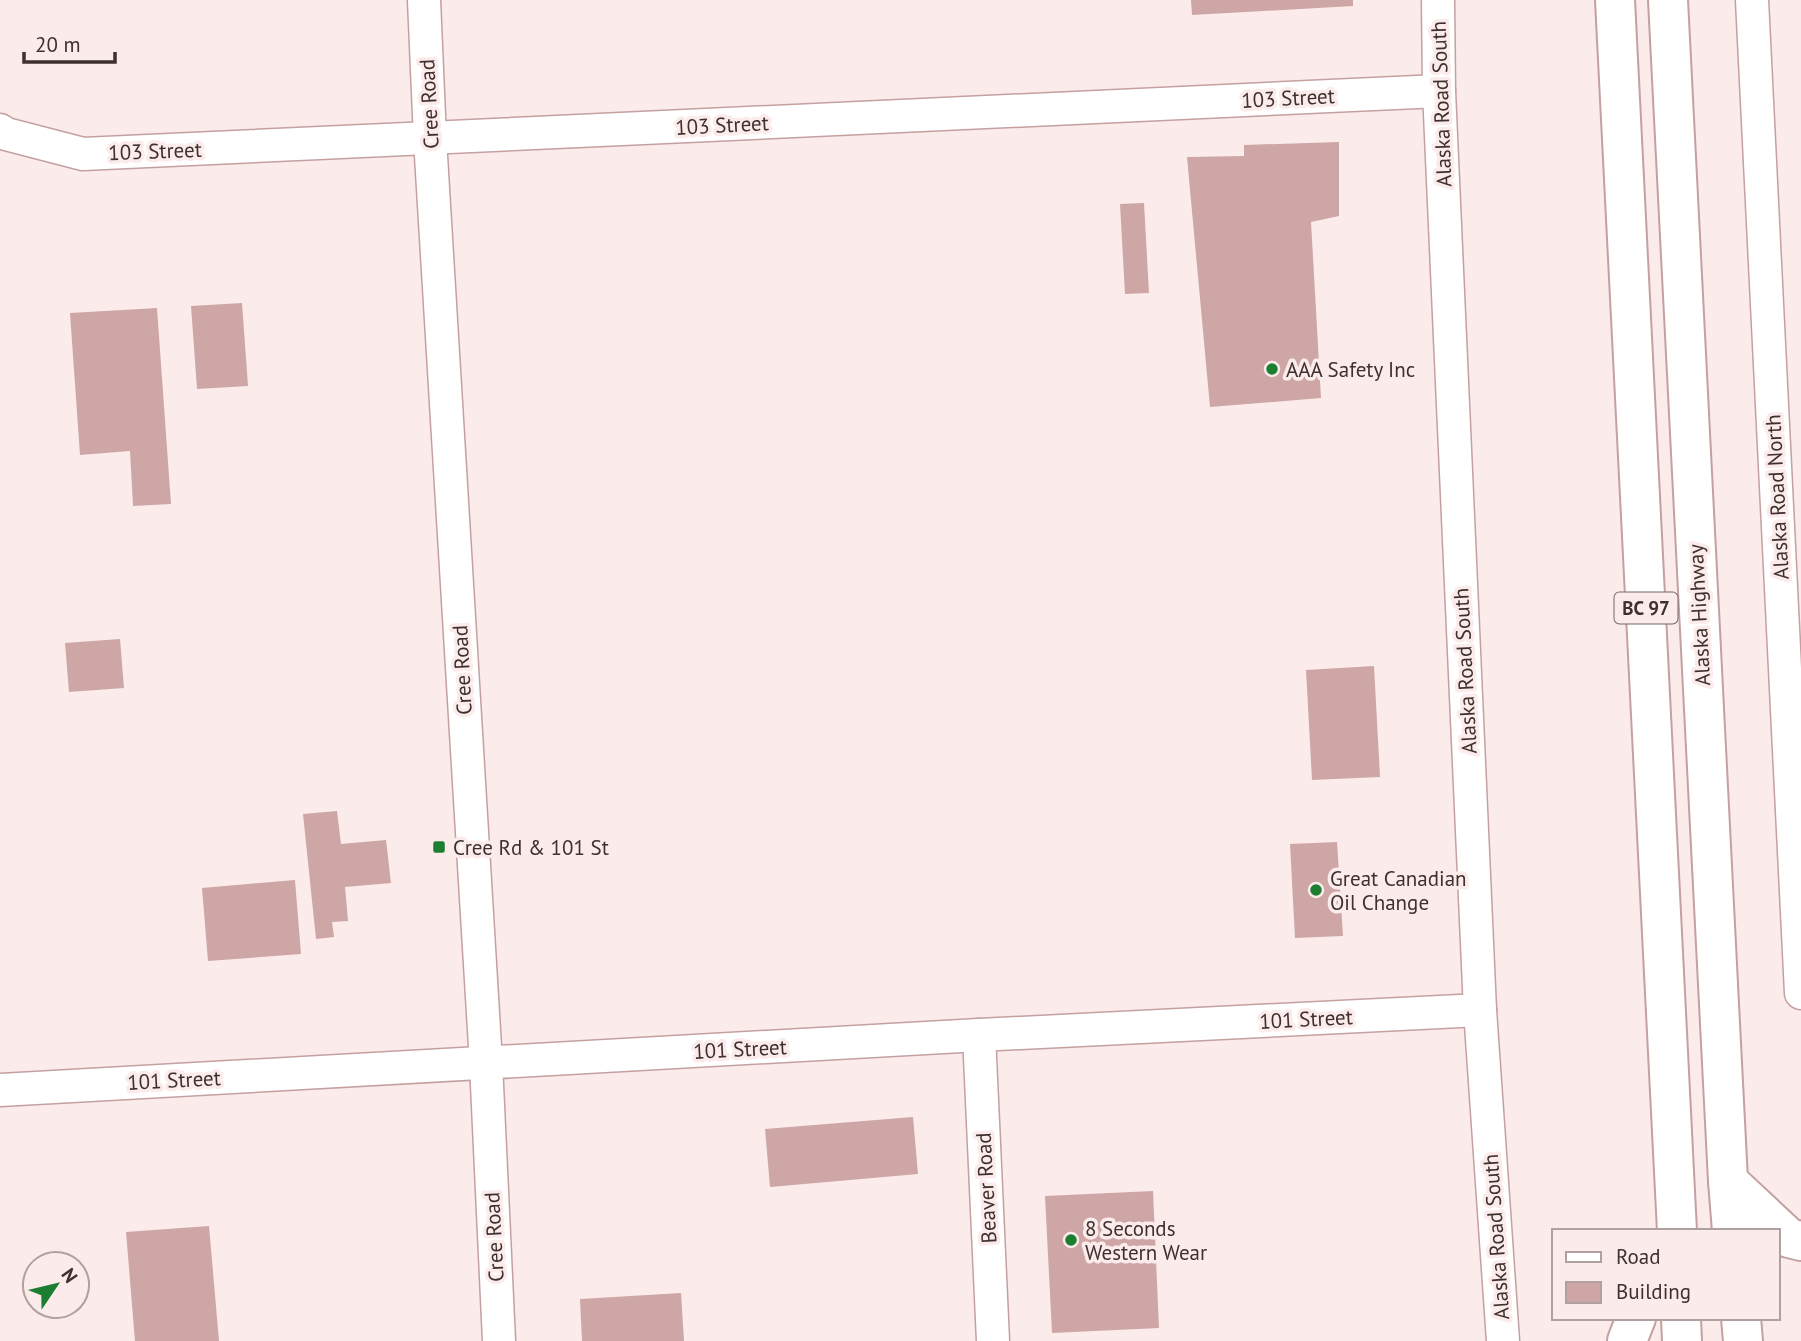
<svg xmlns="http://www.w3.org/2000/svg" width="1801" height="1341" font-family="'PT Sans',sans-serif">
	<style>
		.building { fill: #cea6a6 }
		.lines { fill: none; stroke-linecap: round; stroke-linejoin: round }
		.minor-casing { stroke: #c5a0a1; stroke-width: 35 }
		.trunk-casing { stroke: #c5a0a1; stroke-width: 42 }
		.minor { stroke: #fff; stroke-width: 32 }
		.trunk { stroke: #fff; stroke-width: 38 }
		.poi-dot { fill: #1c7e31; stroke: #fbebeb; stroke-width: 2.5 }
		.labels { text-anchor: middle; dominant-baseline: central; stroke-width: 7; stroke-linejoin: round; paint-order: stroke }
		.shield { fill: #fbebeb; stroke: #776868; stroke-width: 2 }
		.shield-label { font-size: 19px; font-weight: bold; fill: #3f3030 }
		.street-label { font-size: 21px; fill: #3f3030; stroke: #fbebeb }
		.poi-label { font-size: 21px; fill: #3f3030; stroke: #fbebeb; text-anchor: start }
	</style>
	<rect width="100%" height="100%" fill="#fbebeb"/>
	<g class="building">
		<path d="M 1191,0 L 1353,0 L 1353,6 L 1192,15 Z"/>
		<path d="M 1339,142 L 1339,216 L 1311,222 L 1321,398 L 1210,407 L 1187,157 L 1244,156 L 1244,145 Z"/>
		<path d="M 1144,203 L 1149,293 L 1125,294 L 1120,204 Z"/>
		<path d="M 242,303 L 248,386 L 197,389 L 191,306 Z"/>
		<path d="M 157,308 L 171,504 L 133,506 L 130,451 L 80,455 L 70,313 Z"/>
		<path d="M 120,639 L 124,688 L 69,692 L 65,643 Z"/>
		<path d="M 1374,666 L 1380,777 L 1312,780 L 1306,670 Z"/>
		<path d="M 337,811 L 341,844 L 386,840 L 391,883 L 345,887 L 348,921 L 332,922 L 334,937 L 316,939 L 303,814 Z"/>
		<path d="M 1337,842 L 1343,936 L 1295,938 L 1290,844 Z"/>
		<path d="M 295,880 L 301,954 L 208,961 L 202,888 Z"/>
		<path d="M 913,1117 L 918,1174 L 770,1187 L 765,1129 Z"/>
		<path d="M 1153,1191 L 1159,1328 L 1052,1333 L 1045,1196 Z"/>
		<path d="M 209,1226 L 219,1341 L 135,1341 L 126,1232 Z"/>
		<path d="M 681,1293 L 684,1341 L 582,1341 L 580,1299 Z"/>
	</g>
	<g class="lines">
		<g class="minor-casing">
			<g id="minor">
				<path d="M 424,0 L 430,139 L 486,1063 L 499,1341"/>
				<path d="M 1438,0 L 1439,91 L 1480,1010 L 1503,1341"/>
				<path d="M 1752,0 L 1801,993"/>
				<path d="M 0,130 L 6,134 L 83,154 L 1439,91"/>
				<path d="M 979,1035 L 993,1341"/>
				<path d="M 0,1090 L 979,1035 L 1480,1010"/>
			</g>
		</g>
		<g class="trunk-casing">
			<g id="trunk">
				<path d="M 1615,0 L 1677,1231"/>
				<path d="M 1668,0 L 1728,1181 L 1732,1231"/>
				<path d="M 1728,1181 L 1789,1238 L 1801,1241"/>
				<path d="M 1681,1318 L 1682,1341"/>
				<path d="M 1741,1318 L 1743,1341"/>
				<path d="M 1627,1341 L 1636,1318"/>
			</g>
		</g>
		<use href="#minor" class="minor"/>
		<use href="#trunk" class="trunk"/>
	</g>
	<g class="poi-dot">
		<circle cx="1272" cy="369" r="7"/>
		<rect x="432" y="840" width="14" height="14" rx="3.5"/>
		<circle cx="1316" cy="890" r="7"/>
		<circle cx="1071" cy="1240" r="7"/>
	</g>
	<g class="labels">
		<rect class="shield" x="1614.5" y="592.5" width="63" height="31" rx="5"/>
		<g class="shield-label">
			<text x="1646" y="608">BC 97</text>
		</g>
		<g class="street-label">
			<text transform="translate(1288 98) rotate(-3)">103 Street</text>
			<text transform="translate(429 104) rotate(-93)">Cree Road</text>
			<text transform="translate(1441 104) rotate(-92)">Alaska Road South</text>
			<text transform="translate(722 125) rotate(-3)">103 Street</text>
			<text transform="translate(155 151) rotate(-2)">103 Street</text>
			<text transform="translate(1777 497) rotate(-93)">Alaska Road North</text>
			<text transform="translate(1699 615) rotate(-93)">Alaska Highway</text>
			<text transform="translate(462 670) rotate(-93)">Cree Road</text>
			<text transform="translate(1465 671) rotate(-93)">Alaska Road South</text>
			<text transform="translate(1306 1019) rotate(-3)">101 Street</text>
			<text transform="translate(740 1049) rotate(-3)">101 Street</text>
			<text transform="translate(174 1080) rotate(-3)">101 Street</text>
			<text transform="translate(986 1188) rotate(-93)">Beaver Road</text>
			<text transform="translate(494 1237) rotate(-93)">Cree Road</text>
			<text transform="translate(1496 1237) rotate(-94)">Alaska Road South</text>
		</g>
		<g class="poi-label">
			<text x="1286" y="369">AAA Safety Inc</text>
			<text x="453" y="847">Cree Rd &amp; 101 St</text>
			<text x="1330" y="878">Great Canadian<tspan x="1330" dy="24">Oil Change</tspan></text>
			<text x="1085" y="1228">8 Seconds<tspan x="1085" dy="24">Western Wear</tspan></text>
		</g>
	</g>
	<rect x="1552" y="1229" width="228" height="91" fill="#fbebeb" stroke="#b0a0a0" stroke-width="2"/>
	<rect x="1566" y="1252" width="35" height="10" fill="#ffffff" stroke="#b0a0a0" stroke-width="2"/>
	<text x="1616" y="1264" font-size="21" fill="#3f3030">Road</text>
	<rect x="1566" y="1282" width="35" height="21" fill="#cea6a6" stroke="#b0a0a0" stroke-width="2"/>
	<text x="1616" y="1299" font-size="21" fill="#3f3030">Building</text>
	<g transform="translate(56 1285) rotate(55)"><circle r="33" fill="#fbebeb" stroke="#b0a0a0" stroke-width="2"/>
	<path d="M0-5L12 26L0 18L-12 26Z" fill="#1c7e31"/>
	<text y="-10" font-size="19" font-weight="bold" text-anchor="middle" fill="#3f3030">N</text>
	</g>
	<path d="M24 52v10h91v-10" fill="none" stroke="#3f3030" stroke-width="3.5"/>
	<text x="35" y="52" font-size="21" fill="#3f3030" stroke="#fbebeb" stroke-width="5" paint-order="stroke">20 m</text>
</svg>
